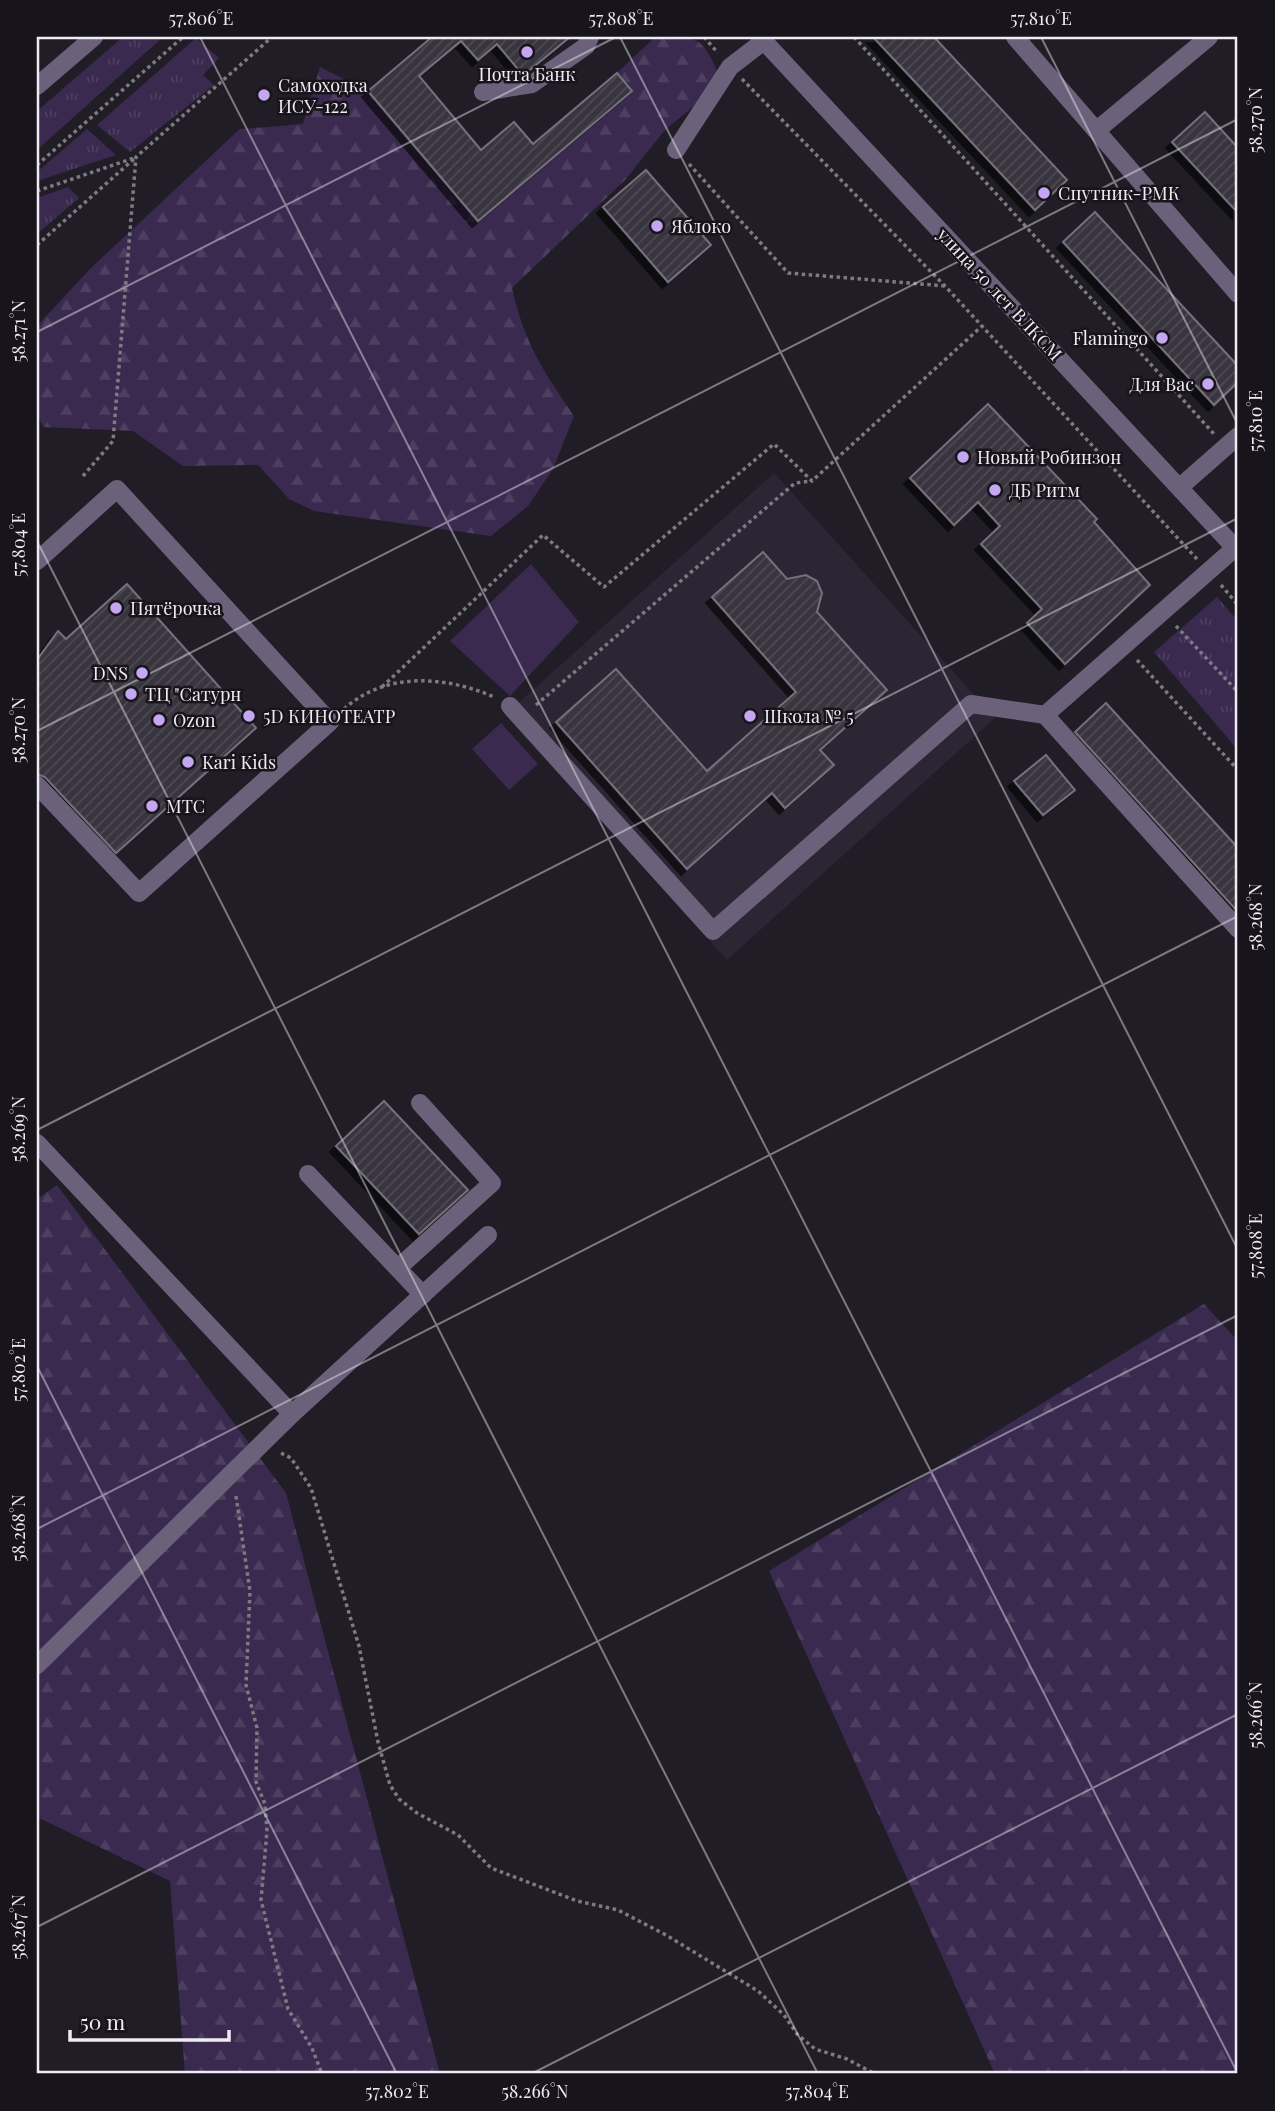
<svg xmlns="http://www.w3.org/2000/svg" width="1275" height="2111" font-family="'Playfair Display',serif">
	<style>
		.built { fill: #2c2634 }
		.grass { fill: url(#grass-tufts) }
		.forest { fill: url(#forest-firs) }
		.pitch { fill: #3a2a4f }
		.building { fill: url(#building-hatch); stroke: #75707c; stroke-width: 2; filter: url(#shadow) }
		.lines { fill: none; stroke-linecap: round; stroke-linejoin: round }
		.path { stroke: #7d7a82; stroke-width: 3.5; stroke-dasharray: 3.5 3.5; stroke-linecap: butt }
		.minor { stroke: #6c617b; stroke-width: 18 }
		.ticks { fill: none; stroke: #eeebf2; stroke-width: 2; stroke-opacity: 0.45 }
		.poi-dot { fill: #c5a6f0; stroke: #17141c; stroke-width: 2.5 }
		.labels { text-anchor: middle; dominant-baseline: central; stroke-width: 5; stroke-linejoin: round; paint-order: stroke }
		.poi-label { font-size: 18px; fill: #eeebf2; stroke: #17141c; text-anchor: start }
		.street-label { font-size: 18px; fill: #eeebf2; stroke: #17141c }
		.neatline { fill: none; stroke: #eeebf2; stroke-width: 2.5 }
		.ticks-label { font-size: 18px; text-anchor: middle; fill: #eeebf2 }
	</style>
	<defs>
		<pattern id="grass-tufts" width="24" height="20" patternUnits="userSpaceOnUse" patternTransform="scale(1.75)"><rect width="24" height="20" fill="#3a2a4f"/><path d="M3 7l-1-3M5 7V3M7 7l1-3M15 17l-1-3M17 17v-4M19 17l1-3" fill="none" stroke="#4d3f60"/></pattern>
		<pattern id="forest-firs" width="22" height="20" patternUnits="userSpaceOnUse" patternTransform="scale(1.75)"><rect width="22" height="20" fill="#3a2a4f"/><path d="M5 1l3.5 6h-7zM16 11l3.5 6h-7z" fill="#4d3f60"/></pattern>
		<pattern id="building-hatch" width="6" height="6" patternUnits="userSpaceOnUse" patternTransform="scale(1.75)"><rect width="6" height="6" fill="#39353f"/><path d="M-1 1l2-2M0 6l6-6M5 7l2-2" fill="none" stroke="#4c4952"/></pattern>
		<filter id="shadow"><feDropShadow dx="-6" dy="6" stdDeviation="0" flood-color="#0009"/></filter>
	</defs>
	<rect width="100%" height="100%" fill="#201d26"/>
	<path class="built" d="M 774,473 L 995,718 L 727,960 L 505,715 Z"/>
	<g class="grass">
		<path d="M 123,37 L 163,37 L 37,150 L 37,111 Z"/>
		<path d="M 196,38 L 219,58 L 203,75 L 214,85 L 130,152 L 97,125 Z"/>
		<path d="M 87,129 L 116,155 L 37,181 L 37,172 Z"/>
		<path d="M 68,187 L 79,198 L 37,234 L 37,198 Z"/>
		<path d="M 1217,597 L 1238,621 L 1238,750 L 1154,652 Z"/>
	</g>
	<g class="forest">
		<path d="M 655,37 C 700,37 702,36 720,77 L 695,105 L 664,131 L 626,179 L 512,288 C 524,342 543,371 574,416 L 553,469 L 528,506 L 491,536 L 314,511 L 289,499 L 258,465 L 183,466 L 133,431 L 43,427 L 37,413 L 37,326 L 91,268 L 240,129 L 303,124 L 320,67 L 368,91 L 478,221 L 632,91 L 617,73 Z"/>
		<path d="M 57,1185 L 286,1493 L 440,2074 L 185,2074 L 170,1881 L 37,1817 L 37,1199 Z"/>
		<path d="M 1204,1304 L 1238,1341 L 1238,2074 L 995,2074 L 769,1571 Z"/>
	</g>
	<g class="pitch">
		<path d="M 531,564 L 579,622 L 510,696 L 450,641 Z"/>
		<path d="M 501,723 L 538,764 L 509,790 L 472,749 Z"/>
	</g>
	<g class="building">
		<path d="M 432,37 L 570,37 L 526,73 L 522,74 L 497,44 L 478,60 L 461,41 L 419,76 L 481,150 L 514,122 L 533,144 L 617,73 L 632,91 L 478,221 L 368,91 Z"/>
		<path d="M 873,37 L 934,37 L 1067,180 L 1035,210 Z"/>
		<path d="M 1205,112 L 1238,148 L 1238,213 L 1172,142 Z"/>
		<path d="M 646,170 L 711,245 L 668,282 L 603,207 Z"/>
		<path d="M 1095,212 L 1238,366 L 1238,382 L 1214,405 L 1063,242 Z"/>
		<path d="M 988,404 L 1097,519 L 1094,522 L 1150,585 L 1065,664 L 1027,623 L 1042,609 L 981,544 L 1000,526 L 978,502 L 954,525 L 910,478 Z"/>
		<path d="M 763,552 L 787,579 L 806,575 L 817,581 L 822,593 L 817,612 L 887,690 L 820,750 L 834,765 L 785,808 L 772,793 L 687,869 L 556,722 L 616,669 L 707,771 L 796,692 L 712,597 Z"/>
		<path d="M 127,584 L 256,728 L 116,853 L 45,777 L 37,774 L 37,660 L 58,631 L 66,639 Z"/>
		<path d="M 1106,703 L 1238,848 L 1238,912 L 1075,732 Z"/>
		<path d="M 1046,755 L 1075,790 L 1043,815 L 1014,781 Z"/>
		<path d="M 384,1101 L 468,1190 L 419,1234 L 336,1146 Z"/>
	</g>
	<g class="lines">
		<g class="path">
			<path d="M 704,37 L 718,53"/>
			<path d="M 854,37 L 1214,434"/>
			<path d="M 742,79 L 945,286 L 1197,559"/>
			<path d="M 689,164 L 788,273 L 945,286"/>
			<path d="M 37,165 L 183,37"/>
			<path d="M 37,191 L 134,158"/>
			<path d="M 37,245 L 135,158"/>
			<path d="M 83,476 L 113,441 L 136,157 L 272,37"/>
			<path d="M 1221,585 L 1238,605"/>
			<path d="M 1176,626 L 1238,692"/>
			<path d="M 1137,660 L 1238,770"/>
			<path d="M 382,687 L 543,535 L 604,587 L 774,444 L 812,481 L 982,326"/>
			<path d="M 536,705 L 795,483 L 812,481"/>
			<path d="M 344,709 C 386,671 446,676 494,697"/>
			<path d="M 281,1453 L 291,1458 L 311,1488 L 359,1646 L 378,1742 L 390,1785 L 399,1799 L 417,1813 L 458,1835 L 491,1868 L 577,1901 L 618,1910 L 666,1935 L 758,1991 L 784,2015 L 797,2034 L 815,2049 L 847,2059 L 875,2074"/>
			<path d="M 236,1496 L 250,1591 L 246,1685 L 257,1728 L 256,1782 L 265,1804 L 267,1831 L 261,1900 L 288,2009 L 312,2048 L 322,2074"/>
		</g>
		<g class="minor">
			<path d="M 760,37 L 1238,551"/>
			<path d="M 1015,37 L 1238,294"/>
			<path d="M 37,86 L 94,37"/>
			<path d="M 483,92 L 532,84 L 586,46 L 590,37"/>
			<path d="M 1097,130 L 1209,37"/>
			<path d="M 676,150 L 730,67 L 764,41"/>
			<path d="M 1180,487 L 1238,436"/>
			<path d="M 1235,548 L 1045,715 L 1238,929"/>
			<path d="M 37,561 L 117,489 L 330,722 L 139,893 L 37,785"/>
			<path d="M 510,706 L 713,931 L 971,704 L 1045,715"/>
			<path d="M 37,1143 L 292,1414"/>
			<path d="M 308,1174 L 423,1295"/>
			<path d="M 398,1268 L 492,1183 L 420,1103"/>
			<path d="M 37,1665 L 292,1414 L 488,1235"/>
		</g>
	</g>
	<path class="ticks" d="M 200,37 L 1238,2074M 620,37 L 1238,1250M 1041,37 L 1238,425M 37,332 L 616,37M 37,541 L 818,2074M 37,731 L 1238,119M 37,1130 L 1238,518M 37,1366 L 397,2074M 37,1529 L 1238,916M 37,1927 L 1238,1315M 531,2074 L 1238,1714"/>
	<g class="poi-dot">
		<circle cx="527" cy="52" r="7"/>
		<circle cx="264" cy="95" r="7"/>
		<circle cx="1044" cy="193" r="7"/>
		<circle cx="657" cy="226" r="7"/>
		<circle cx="1162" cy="338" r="7"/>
		<circle cx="1208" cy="384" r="7"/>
		<circle cx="963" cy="457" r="7"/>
		<circle cx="995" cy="490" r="7"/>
		<circle cx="116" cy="608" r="7"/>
		<circle cx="142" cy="673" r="7"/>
		<circle cx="131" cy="694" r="7"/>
		<circle cx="249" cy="716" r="7"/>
		<circle cx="750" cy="716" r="7"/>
		<circle cx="159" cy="720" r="7"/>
		<circle cx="188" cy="762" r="7"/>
		<circle cx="152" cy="806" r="7"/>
	</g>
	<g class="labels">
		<g class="poi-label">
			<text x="527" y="74" text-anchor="middle">Почта Банк</text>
			<text x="278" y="85">Самоходка<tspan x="278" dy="21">ИСУ-122</tspan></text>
			<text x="1058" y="193">Спутник-РМК</text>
			<text x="671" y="226">Яблоко</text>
			<text x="1148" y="338" text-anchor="end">Flamingo</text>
			<text x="1194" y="384" text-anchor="end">Для Вас</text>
			<text x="977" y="457">Новый Робинзон</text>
			<text x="1009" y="490">ДБ Ритм</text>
			<text x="130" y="608">Пятёрочка</text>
			<text x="128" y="673" text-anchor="end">DNS</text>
			<text x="145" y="694">ТЦ "Сатурн</text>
			<text x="263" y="716">5D КИНОТЕАТР</text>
			<text x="764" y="716">Школа № 5</text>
			<text x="173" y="720">Ozon</text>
			<text x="202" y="762">Kari Kids</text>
			<text x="166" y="806">МТС</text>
		</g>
		<g class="street-label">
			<text transform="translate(1000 294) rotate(47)">улица 50 лет ВЛКСМ</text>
		</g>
	</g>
	<rect width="1275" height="2111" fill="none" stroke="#17141c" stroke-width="77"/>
	<path d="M70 2030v10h159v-10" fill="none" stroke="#eeebf2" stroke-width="3.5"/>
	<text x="80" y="2030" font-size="21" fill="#eeebf2" stroke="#17141c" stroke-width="5" paint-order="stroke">50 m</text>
	<rect x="38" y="38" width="1198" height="2034" class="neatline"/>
	<g class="ticks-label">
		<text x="201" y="25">57.806°E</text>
		<text x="621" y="25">57.808°E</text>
		<text x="1041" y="25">57.810°E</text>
		<text transform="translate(1256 120) rotate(-90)" y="6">58.270°N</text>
		<text transform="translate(19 331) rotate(-90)" y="6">58.271°N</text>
		<text transform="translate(1256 421) rotate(-90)" y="6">57.810°E</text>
		<text transform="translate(19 545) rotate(-90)" y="6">57.804°E</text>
		<text transform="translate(19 730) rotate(-90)" y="6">58.270°N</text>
		<text transform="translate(1256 917) rotate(-90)" y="6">58.268°N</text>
		<text transform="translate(19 1129) rotate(-90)" y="6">58.269°N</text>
		<text transform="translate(1256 1246) rotate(-90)" y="6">57.808°E</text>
		<text transform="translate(19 1370) rotate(-90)" y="6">57.802°E</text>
		<text transform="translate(19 1528) rotate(-90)" y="6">58.268°N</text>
		<text transform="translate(1256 1715) rotate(-90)" y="6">58.266°N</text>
		<text transform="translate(19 1927) rotate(-90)" y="6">58.267°N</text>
		<text x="397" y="2098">57.802°E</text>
		<text x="535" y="2098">58.266°N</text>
		<text x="817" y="2098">57.804°E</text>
	</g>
</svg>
